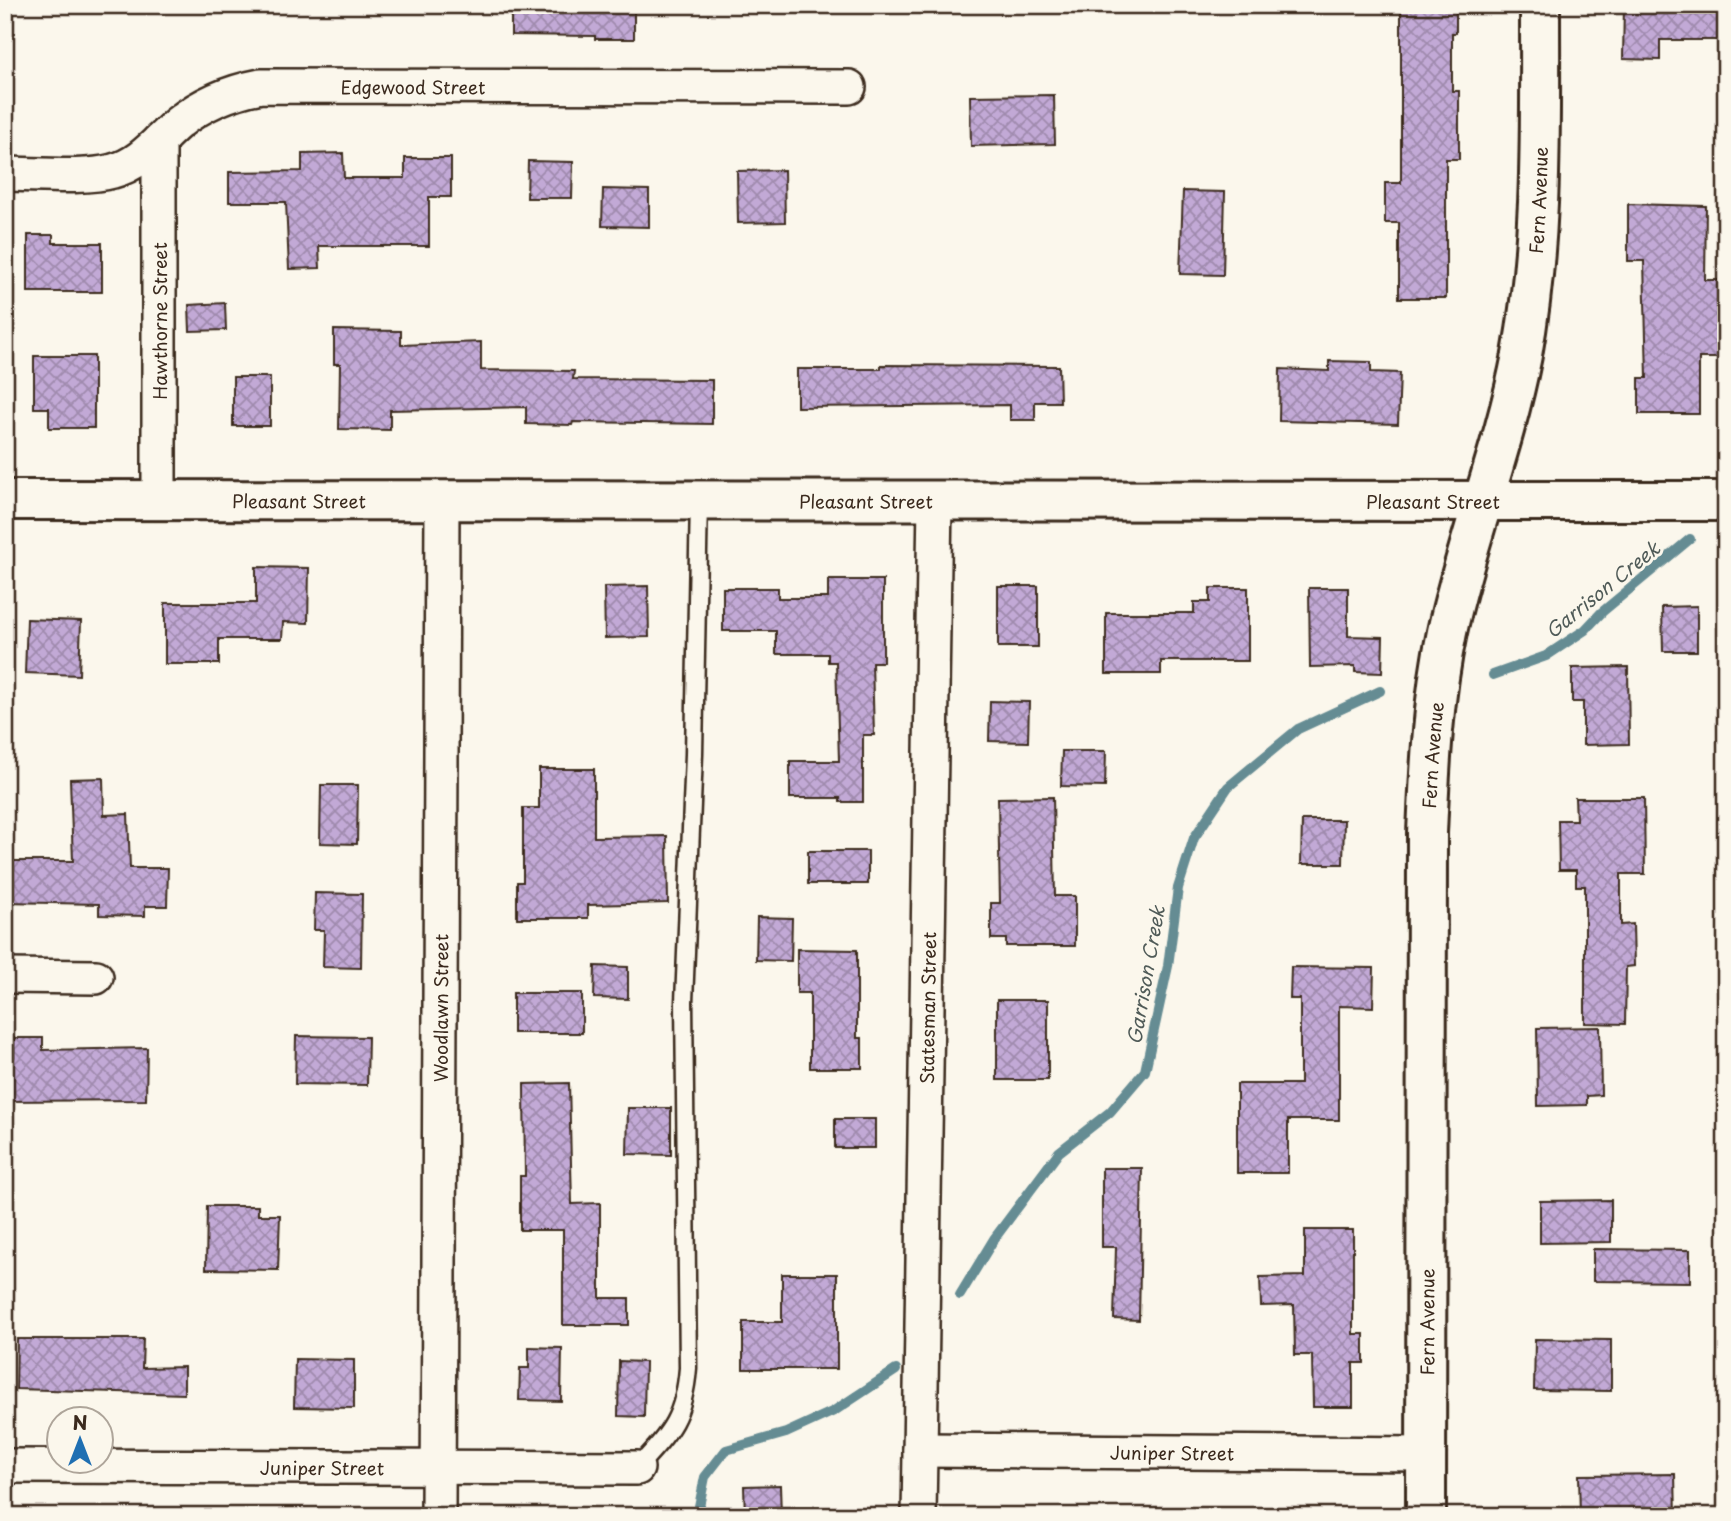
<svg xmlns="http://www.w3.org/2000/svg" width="1731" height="1521" font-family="'Playpen Sans',sans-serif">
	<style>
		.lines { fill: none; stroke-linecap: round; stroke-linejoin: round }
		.stream { stroke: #658c93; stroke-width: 10 }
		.building { fill: url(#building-cross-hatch); stroke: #3b2a1e; stroke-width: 2 }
		.lane-casing { stroke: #3b2a1e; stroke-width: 21 }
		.street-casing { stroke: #3b2a1e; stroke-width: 38 }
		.secondary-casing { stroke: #3b2a1e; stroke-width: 44 }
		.lane { stroke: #fbf7ec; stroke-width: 16 }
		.street { stroke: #fbf7ec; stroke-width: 33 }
		.secondary { stroke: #fbf7ec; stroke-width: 38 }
		.labels { text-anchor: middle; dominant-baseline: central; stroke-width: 6; stroke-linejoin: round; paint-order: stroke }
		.street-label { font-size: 18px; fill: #3b2a1e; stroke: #fbf7ec }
		.water-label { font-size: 19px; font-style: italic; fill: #505b58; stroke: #fbf7ec }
	</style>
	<defs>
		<pattern id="building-cross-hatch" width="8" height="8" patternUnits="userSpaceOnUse" patternTransform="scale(1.75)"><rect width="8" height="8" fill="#c2a9d6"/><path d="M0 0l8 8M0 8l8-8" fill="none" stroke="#9f8aad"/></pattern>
	</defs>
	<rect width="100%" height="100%" fill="#fbf7ec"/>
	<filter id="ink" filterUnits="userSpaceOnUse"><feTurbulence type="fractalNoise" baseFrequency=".0143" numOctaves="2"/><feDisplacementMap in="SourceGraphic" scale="14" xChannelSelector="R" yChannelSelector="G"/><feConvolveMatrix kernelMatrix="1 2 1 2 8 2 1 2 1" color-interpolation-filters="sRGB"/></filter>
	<g filter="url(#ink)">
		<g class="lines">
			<g class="stream">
				<path d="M 1493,675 L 1546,656 L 1585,630 L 1602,612 L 1690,539"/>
				<path d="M 960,1295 L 994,1239 L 1059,1152 L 1110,1112 L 1145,1071 L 1168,966 L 1178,888 L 1194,838 L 1228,787 L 1298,729 L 1380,691"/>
				<path d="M 697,1516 L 705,1477 L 726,1450 L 786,1433 L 834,1411 L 896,1370"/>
			</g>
		</g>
		<g class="building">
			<path d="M 511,5 L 634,5 L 634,39 L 595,39 L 595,36 L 511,35 Z"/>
			<path d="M 1401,5 L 1456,5 L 1456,33 L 1452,33 L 1452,91 L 1459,91 L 1459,159 L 1446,159 L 1446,298 L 1399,298 L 1399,223 L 1385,223 L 1385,183 L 1401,183 Z"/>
			<path d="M 1624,5 L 1726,5 L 1726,40 L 1660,40 L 1660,60 L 1623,59 Z"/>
			<path d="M 1054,95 L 1055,144 L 971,146 L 970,96 Z"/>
			<path d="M 343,153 L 344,178 L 405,178 L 405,158 L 451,158 L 451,197 L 429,197 L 429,246 L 319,246 L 320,268 L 289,269 L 286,202 L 229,202 L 229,172 L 302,171 L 302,154 Z"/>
			<path d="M 528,161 L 573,162 L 572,198 L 527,198 Z"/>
			<path d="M 784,170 L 785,222 L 738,223 L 737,171 Z"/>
			<path d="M 603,189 L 649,190 L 649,227 L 602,226 Z"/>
			<path d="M 1183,191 L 1225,192 L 1223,275 L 1180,274 Z"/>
			<path d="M 1628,204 L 1706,206 L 1705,280 L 1726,280 L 1726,358 L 1699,358 L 1699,414 L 1639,414 L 1639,378 L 1647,378 L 1644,261 L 1628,261 Z"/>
			<path d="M 28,235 L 53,235 L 53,243 L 102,243 L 102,292 L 28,292 Z"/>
			<path d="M 225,303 L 226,330 L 190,331 L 189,305 Z"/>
			<path d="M 334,330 L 401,331 L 401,345 L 481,342 L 481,370 L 574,371 L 573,379 L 712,380 L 712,424 L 573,422 L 572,425 L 526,424 L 526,407 L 390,410 L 390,430 L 339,429 L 340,364 L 334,364 Z"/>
			<path d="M 34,356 L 94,356 L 94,428 L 49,428 L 49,408 L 34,408 Z"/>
			<path d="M 1329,361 L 1371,362 L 1371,372 L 1400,373 L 1398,424 L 1279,421 L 1280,369 L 1329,371 Z"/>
			<path d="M 881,365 L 1059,366 L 1060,402 L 1035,402 L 1035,420 L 1010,420 L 1010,405 L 797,407 L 797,369 L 881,369 Z"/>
			<rect x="233" y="377" width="37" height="49"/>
			<path d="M 256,567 L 309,568 L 308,623 L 283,622 L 282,639 L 219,639 L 219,664 L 165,664 L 165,603 L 256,603 Z"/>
			<path d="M 828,580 L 883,580 L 883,662 L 872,662 L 874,735 L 863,735 L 863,802 L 840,802 L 840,798 L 790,798 L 790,761 L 839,761 L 836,662 L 828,662 L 828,654 L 776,654 L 776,631 L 723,631 L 723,588 L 778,588 L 778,598 L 828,598 Z"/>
			<path d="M 648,586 L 649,637 L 605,638 L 604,587 Z"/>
			<rect x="998" y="586" width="40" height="61"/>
			<path d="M 1210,588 L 1248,588 L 1248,661 L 1161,661 L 1161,674 L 1106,674 L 1106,613 L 1194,613 L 1194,602 L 1210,602 Z"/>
			<path d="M 1309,588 L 1348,588 L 1348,636 L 1383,637 L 1382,673 L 1355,672 L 1355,666 L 1310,667 Z"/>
			<path d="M 1697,606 L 1697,651 L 1663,651 L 1662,607 Z"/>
			<path d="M 27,619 L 81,621 L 79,675 L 25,673 Z"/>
			<path d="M 1628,667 L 1629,744 L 1583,745 L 1583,702 L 1572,702 L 1572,668 Z"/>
			<path d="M 990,701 L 1029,702 L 1028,742 L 989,741 Z"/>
			<path d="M 1062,751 L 1106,751 L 1105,787 L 1061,786 Z"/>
			<path d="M 539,769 L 594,769 L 594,837 L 667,836 L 668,903 L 588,905 L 588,918 L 517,918 L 517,882 L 523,882 L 523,808 L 539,808 Z"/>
			<path d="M 103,778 L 104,815 L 128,814 L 130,868 L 168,868 L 167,906 L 145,906 L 145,916 L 99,915 L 99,904 L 5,902 L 5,861 L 73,861 L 70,779 Z"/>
			<path d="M 321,785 L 358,785 L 357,844 L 320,843 Z"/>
			<path d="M 1053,797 L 1055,896 L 1075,896 L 1075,946 L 1006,946 L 1006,939 L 991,939 L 991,903 L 1000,903 L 998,798 Z"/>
			<path d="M 1575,798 L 1644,798 L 1645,874 L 1621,874 L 1621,925 L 1633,924 L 1634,966 L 1626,967 L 1625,1024 L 1585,1023 L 1585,886 L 1576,886 L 1576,870 L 1559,870 L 1558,820 L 1576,820 Z"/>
			<path d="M 1302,820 L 1344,820 L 1343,864 L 1301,864 Z"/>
			<rect x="808" y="851" width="60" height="33"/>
			<path d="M 315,893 L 362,894 L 361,968 L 323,967 L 324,930 L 314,930 Z"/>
			<path d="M 757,917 L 792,918 L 791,961 L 756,960 Z"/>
			<path d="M 797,949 L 857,950 L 857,1038 L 862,1038 L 862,1068 L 810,1068 L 810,993 L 797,993 Z"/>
			<path d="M 595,966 L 628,967 L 628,999 L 594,998 Z"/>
			<path d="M 1291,967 L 1374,968 L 1373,1007 L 1339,1006 L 1339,1120 L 1288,1120 L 1288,1173 L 1237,1173 L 1237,1084 L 1300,1084 L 1300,999 L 1290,999 Z"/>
			<rect x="513" y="993" width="69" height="40"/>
			<rect x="997" y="1000" width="51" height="80"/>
			<path d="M 1600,1027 L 1601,1095 L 1587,1096 L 1587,1105 L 1538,1106 L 1537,1028 Z"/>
			<path d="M 296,1036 L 368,1037 L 367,1085 L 295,1084 Z"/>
			<path d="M 14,1038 L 43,1038 L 43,1050 L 147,1048 L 146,1100 L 5,1101 L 5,1057 L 14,1057 Z"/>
			<path d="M 569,1083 L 572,1204 L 600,1203 L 600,1298 L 629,1298 L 629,1325 L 563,1325 L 563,1230 L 520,1230 L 520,1176 L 525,1176 L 524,1084 Z"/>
			<path d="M 628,1108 L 671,1108 L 671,1155 L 627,1154 Z"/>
			<rect x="835" y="1119" width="40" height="29"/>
			<path d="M 1102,1168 L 1142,1168 L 1139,1320 L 1114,1319 L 1116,1247 L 1102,1247 Z"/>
			<path d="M 1611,1200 L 1611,1242 L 1540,1243 L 1540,1201 Z"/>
			<path d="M 207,1206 L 258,1206 L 258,1215 L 280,1215 L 278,1270 L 206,1269 Z"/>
			<path d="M 1305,1230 L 1353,1230 L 1353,1334 L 1364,1334 L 1364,1363 L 1353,1363 L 1353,1407 L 1313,1407 L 1312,1355 L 1295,1355 L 1294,1305 L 1261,1306 L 1260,1277 L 1305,1276 Z"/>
			<path d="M 1593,1249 L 1690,1250 L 1690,1282 L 1593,1281 Z"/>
			<path d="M 782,1274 L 837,1274 L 837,1369 L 743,1369 L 743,1322 L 782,1322 Z"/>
			<path d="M 17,1339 L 143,1339 L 142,1368 L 184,1367 L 184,1394 L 16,1389 Z"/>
			<path d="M 1535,1339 L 1611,1340 L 1611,1391 L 1534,1390 Z"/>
			<path d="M 529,1347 L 562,1348 L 561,1401 L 519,1400 L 520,1368 L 529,1368 Z"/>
			<path d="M 295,1359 L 354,1360 L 354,1408 L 294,1407 Z"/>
			<path d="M 619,1361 L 645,1362 L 644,1417 L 618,1416 Z"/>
			<path d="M 1675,1474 L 1676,1516 L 1580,1516 L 1579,1475 Z"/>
			<path d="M 780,1485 L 781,1516 L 745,1516 L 744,1486 Z"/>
		</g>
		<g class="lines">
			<g class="lane-casing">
				<path id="lane" d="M 637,1468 C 670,1432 684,1418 688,1368 L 684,1002 L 694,754 L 699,500"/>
			</g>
			<g class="street-casing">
				<g id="street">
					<path id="s1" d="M 5,174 C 37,174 84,179 113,171 C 141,164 157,141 178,123 C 203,103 229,92 261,86 L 849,87"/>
					<path d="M 159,500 L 159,141"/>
					<path d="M 5,976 L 96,977"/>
					<path id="s2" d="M 920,1450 L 1425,1454"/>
					<path id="s3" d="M 5,1466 L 637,1468"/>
					<path id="s4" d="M 438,1516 L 442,500"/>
					<path id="s5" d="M 919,1516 L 935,500"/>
				</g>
			</g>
			<g class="secondary-casing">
				<g id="secondary">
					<path id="s6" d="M 5,500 L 1726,501"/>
					<path id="s7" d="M 1426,1516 L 1427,833 C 1430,766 1433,698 1447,632 C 1467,539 1504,449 1522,355 C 1543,239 1540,122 1540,5"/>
				</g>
			</g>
			<use href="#lane" class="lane"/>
			<use href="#street" class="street"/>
			<use href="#secondary" class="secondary"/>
		</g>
	</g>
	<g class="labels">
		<g class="street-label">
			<text stroke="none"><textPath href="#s1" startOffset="434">Edgewood Street</textPath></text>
			<text stroke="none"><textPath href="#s7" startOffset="1328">Fern Avenue</textPath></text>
			<text transform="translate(159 321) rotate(-90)">Hawthorne Street</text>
			<text stroke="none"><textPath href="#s6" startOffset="294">Pleasant Street</textPath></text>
			<text stroke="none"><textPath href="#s6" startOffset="861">Pleasant Street</textPath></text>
			<text stroke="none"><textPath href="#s6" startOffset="1428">Pleasant Street</textPath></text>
			<text stroke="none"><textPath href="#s7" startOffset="761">Fern Avenue</textPath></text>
			<text stroke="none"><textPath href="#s4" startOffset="508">Woodlawn Street</textPath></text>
			<text stroke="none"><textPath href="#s5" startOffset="508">Statesman Street</textPath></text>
			<text stroke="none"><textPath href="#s7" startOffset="194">Fern Avenue</textPath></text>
			<text stroke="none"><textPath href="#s2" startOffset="252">Juniper Street</textPath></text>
			<text stroke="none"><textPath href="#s3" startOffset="317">Juniper Street</textPath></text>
		</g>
		<g class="water-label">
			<text transform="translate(1602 589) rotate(-39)">Garrison Creek</text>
			<text transform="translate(1145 975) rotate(-80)">Garrison Creek</text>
		</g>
	</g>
	<rect width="1731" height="1521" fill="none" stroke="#fbf7ec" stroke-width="28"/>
	<rect x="14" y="14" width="1703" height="1493" fill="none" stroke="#3b2a1e" stroke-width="2.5" filter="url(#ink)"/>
	<g transform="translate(80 1440)"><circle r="33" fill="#fbf7ec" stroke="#aea59a" stroke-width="2"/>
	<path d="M0-5L12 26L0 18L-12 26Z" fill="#1f6fb2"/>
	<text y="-10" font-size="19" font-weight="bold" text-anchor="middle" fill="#3b2a1e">N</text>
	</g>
</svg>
